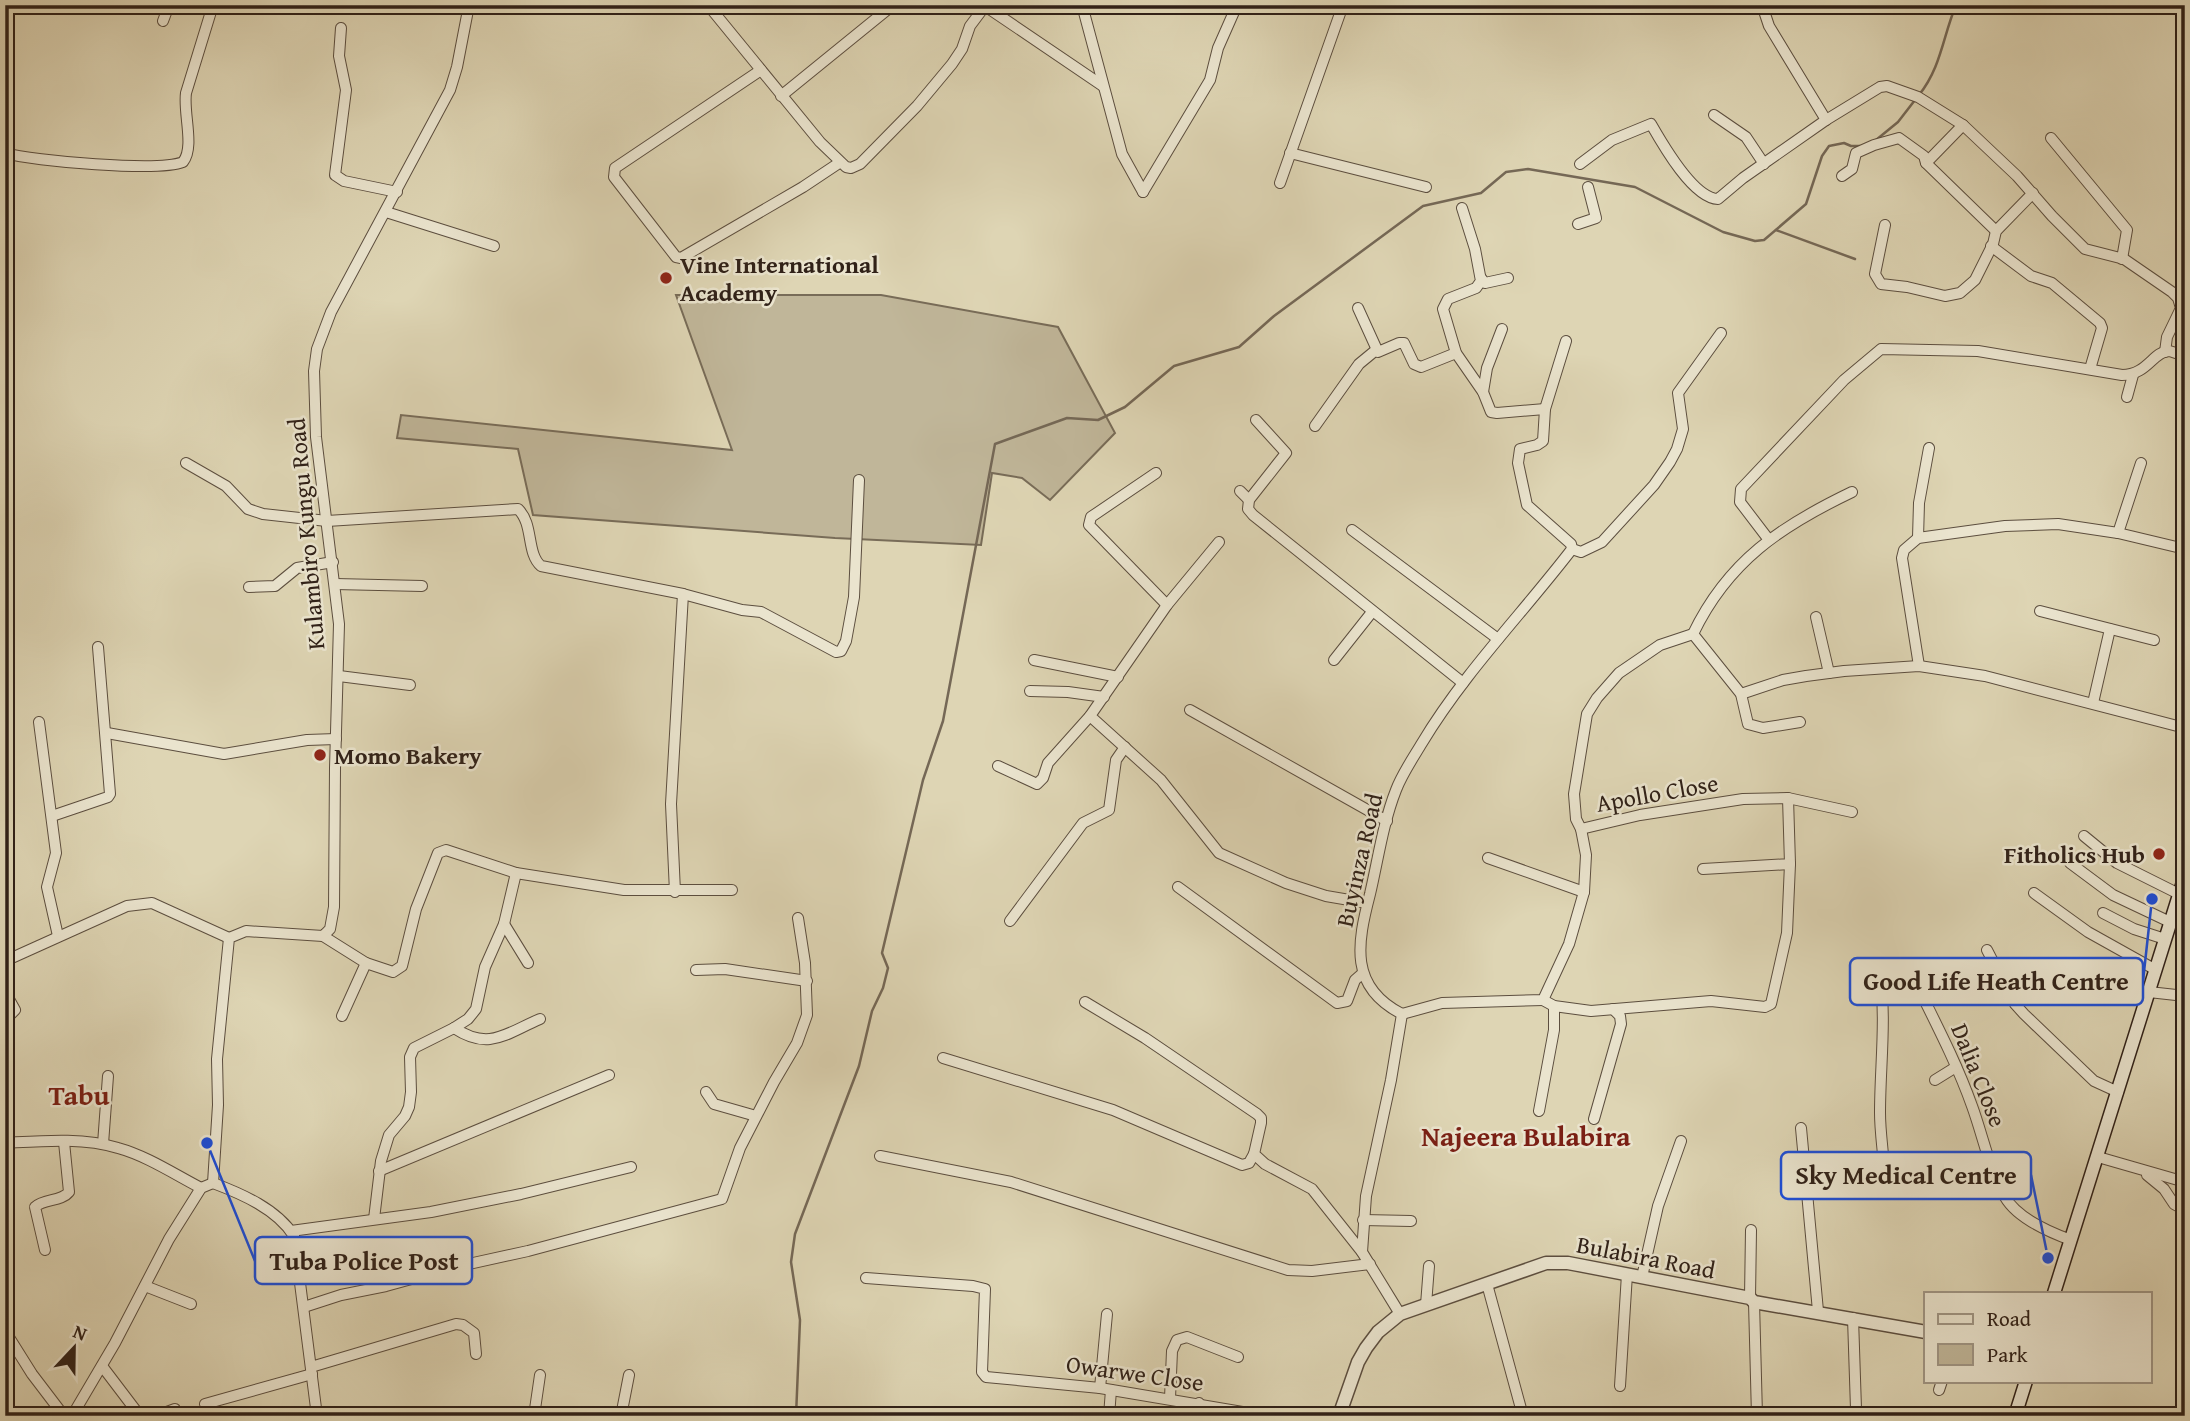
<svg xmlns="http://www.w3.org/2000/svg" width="2190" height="1421" font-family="'Gentium Book Plus',serif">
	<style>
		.green { fill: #c0b699; stroke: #786c58; stroke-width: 2 }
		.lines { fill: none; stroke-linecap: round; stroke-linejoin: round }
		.stream { stroke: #756856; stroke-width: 2.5 }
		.minor-casing { stroke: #5c4e3f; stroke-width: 12 }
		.tertiary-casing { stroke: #5c4e3f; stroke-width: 15 }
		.secondary-casing { stroke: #302118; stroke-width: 15 }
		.minor { stroke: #eae4ce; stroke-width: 10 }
		.tertiary { stroke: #eae4ce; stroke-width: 12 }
		.secondary { stroke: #eae4ce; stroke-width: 12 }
		.poi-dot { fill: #8f2418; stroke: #eae4ce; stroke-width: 2.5 }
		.labels { text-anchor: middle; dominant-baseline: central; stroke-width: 5; stroke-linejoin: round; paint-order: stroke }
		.poi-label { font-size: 24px; font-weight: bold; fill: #302118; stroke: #eae4ce; text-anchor: start }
		.street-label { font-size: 24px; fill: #302118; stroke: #eae4ce }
		.quarter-label { font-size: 28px; font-weight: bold; fill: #7a1f14; stroke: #eae4ce }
		.leader { fill: none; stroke: #1d4ed8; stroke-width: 2.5 }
		.callout-dot { fill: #1d4ed8; stroke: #eae4ce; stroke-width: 2.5 }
		.callout { fill: #eae4ce; stroke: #1d4ed8; stroke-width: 2.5 }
		.callout-label { font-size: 26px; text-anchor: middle; font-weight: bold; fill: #302118 }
	</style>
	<rect width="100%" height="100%" fill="#ded5b4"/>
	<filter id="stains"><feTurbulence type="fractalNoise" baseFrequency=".00286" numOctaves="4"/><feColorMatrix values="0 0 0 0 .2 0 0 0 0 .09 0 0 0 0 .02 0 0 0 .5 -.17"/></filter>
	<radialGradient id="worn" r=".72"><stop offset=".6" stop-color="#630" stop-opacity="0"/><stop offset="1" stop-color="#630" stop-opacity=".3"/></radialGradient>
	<path class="green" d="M 676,295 L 881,295 L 1058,327 L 1115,433 L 1050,500 L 1022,478 L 992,473 L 981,545 L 835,538 L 533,515 L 518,449 L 397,438 L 401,415 L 732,450 Z"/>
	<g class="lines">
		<g class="stream">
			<path d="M 1919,95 C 1941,68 1943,36 1956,5"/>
			<path d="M 1876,140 L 1898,122 L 1915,100"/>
			<path d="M 1776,230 L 1855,259"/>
			<path d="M 796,1416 L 800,1320 L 791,1262 L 795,1234 L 859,1066 L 872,1011 L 883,988 L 888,968 L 882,953 L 923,780 L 943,721 L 995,444 L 1067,418 L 1098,420 L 1125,407 L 1174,366 L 1239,347 L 1274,316 L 1423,206 L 1481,193 L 1506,172 L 1528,169 L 1635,187 L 1723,232 L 1755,241 L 1764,240 L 1806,204 L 1822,156 L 1829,146 L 1844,143 L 1851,146 L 1860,146"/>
		</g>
		<g class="minor-casing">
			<g id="minor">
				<path d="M 708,5 L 820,142 L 846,167 L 851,168 L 860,164 L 917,106 L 952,64 L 962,49 L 970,26 L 985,6 L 1103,86"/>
				<path d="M 1082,5 L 1122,154 L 1143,192"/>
				<path d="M 1762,5 L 1769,26 L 1826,120"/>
				<path d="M 163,21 L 169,5"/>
				<path d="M 341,28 L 339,56 L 346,90 L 335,175 L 344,181 L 397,192"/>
				<path d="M 761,70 L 615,168 L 614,177 L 676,257 L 681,258 L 803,187 L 839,163"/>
				<path d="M 781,96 L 893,5"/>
				<path d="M 1714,115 L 1746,137 L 1764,164"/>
				<path d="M 2051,138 L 2127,230 L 2122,259"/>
				<path d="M 5,153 C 33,161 159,172 183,162 C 195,147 183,113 186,93 L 213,5"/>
				<path d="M 1290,153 L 1426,187"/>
				<path d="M 1926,163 L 1996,231"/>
				<path d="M 1580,164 L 1612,140 L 1651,124 C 1663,145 1693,198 1718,199 L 1743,178 L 1826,120 L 1880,87 L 1887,86 L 1918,97 L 1963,125 L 2017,176 L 2052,216 L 2085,249 L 2124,259 L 2172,292 L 2178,298 L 2181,308 L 2167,337 L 2165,352"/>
				<path d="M 1842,176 L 1852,169 L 1856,153 L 1874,145 L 1899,138 L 1924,156 L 1926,163 L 1963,125"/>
				<path d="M 1280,183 L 1343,5"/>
				<path d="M 1143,192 L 1210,80 L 1218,48 L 1237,5"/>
				<path d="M 1462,208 L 1475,249 L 1481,281 L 1476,288 L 1448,299 L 1443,309 L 1456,353 L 1483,392 L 1491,412 L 1497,413 L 1545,409"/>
				<path d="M 386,212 L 494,246"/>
				<path d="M 1578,224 L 1596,218 L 1588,187"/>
				<path d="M 1885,225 L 1875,274 L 1881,284 L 1907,287 L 1945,296 L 1960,293 L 1975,280 L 1993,244 L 1996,231 L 2033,193"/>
				<path d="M 1991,246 L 2031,276 L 2052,283 L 2100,323 L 2102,328 L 2090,369"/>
				<path d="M 1481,278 L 1485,283 L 1508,278"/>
				<path d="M 1358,308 L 1378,352 L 1399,343 L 1404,343 L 1414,364 L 1421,367 L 1456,353"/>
				<path d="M 1483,392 L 1487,368 L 1502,329"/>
				<path d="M 2127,397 L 2133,375"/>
				<path d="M 1256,420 L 1286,453 L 1249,500 L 1248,509 L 1253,515 L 1463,683"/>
				<path d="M 1315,426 L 1359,364 L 1376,350"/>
				<path d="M 186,463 L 226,486 L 248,509 L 263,514 L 327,521 L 518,509 C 534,524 526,553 541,566 L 683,594 L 742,610 L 761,612 L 836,652 L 841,651 L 846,641 L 854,597 L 859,480"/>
				<path d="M 1156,473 L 1091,517 L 1089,525 L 1167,605"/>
				<path d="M 1240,491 L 1249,500"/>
				<path d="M 1352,530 L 1498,639"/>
				<path d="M 2118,533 L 2141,463"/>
				<path d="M 1918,538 L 1919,503 L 1929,448"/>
				<path d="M 1769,540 L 1740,502 L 1741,489 L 1844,380 L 1881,349 L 1978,351 L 2122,375 C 2147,375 2153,352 2168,351 C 2173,351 2180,355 2185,357"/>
				<path d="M 1219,542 L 1167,605 L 1090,716 L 1161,780 L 1219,853 L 1286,883 L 1326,896 L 1367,903"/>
				<path d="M 1572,549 L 1581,552 L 1602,542 L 1654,485 L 1670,462 L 1677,449 L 1683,429 L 1678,393 L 1721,333"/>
				<path d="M 335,584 L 422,586"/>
				<path d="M 249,587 L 275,586 L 297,568 L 333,562"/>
				<path d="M 2040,611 L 2154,640"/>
				<path d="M 1816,617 L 1829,673"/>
				<path d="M 1693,634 C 1728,561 1781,526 1852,492"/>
				<path d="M 1693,634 L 1741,694 L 1748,724 L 1763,728 L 1800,722"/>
				<path d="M 1034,660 L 1118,677"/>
				<path d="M 1334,660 L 1372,612"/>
				<path d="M 1919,666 L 1902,558 L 1904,550 L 1918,538 L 2005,526 L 2058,524 L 2118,533 L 2185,549"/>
				<path d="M 339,676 L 410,685"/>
				<path d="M 1030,691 L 1068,692 L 1104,697"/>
				<path d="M 1741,694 L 1783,680 L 1806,676 L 1844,671 L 1919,666 L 1985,676 L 2185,728"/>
				<path d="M 2093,703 L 2110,629"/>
				<path d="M 1190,710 L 1387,821"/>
				<path d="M 39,722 L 56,853 L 47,887 L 58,936"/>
				<path d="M 107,733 L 224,754 L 307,740 L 336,739"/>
				<path d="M 998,766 L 1037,784 L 1043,778 L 1048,763 L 1090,716"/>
				<path d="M 52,816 L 108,797 L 110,794 L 98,647"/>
				<path d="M 1581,829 L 1640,815 L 1743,799 L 1788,798 L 1852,812"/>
				<path d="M 2084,836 L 2117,863 L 2179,894"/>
				<path d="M 1488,858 L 1584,892"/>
				<path d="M 2070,863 L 2113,895 L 2170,922"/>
				<path d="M 1703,869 L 1790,864 L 1788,798"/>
				<path d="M 1178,887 L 1337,1003 L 1347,1001 L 1355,980 L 1363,973"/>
				<path d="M 675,892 L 671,804 L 683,594"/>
				<path d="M 2034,893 L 2088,932 L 2156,970"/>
				<path d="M 2103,913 L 2134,929 L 2165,939"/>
				<path d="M 1010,921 L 1083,823 L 1109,810 L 1116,760 L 1125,747"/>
				<path d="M 504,924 L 528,963"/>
				<path d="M 323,936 L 366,963 L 342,1016"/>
				<path d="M 1987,950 L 2015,1004 L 2024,1014 L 2094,1081 L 2118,1092"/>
				<path d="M 5,961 L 127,906 L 152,903 L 229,938"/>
				<path d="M 366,963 L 393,972 L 402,966 L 416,909 L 438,853 L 446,850 L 516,873"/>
				<path d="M 1879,968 C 1887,1016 1880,1065 1880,1113 C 1880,1131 1883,1150 1884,1167 L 1901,1175 L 1988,1155"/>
				<path d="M 696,970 L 725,969 L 807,981"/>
				<path d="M 1912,975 C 1933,1018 1956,1061 1972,1106 C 1983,1136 1989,1169 2005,1197 C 2017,1218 2049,1232 2071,1240"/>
				<path d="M 5,992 L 15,1010 L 5,1020"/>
				<path d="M 2149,992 L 2185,996"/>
				<path d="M 1543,1000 L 1554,1006 L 1591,1011 L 1711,1001 L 1765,1007 L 1771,1004 L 1787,933 L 1790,864"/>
				<path d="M 1085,1002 L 1145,1038 L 1257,1114 L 1261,1118 L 1261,1123 L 1254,1154 L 1265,1164 L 1312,1189 L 1362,1252"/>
				<path d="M 1402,1014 L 1442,1003 L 1543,1000 L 1569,944 L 1584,892 L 1586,855 L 1581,829 L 1576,819 L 1574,794 L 1587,714 L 1597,698 L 1619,673 L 1660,645 L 1693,634"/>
				<path d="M 454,1028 C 489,1051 505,1034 540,1019"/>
				<path d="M 943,1058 L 1113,1110 L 1242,1165 L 1249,1163 L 1254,1154"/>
				<path d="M 1935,1080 L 1956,1067"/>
				<path d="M 706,1092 L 714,1104 L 756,1116"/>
				<path d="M 1539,1111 L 1554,1030 L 1554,1006"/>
				<path d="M 1594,1119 L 1621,1024 L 1620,1016 L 1613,1009"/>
				<path d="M 1801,1128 L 1818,1311"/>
				<path d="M 5,1143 C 41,1141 83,1137 118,1148 C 147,1156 174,1174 201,1188"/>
				<path d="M 103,1144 L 108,1076"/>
				<path d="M 880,1156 L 1011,1182 L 1288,1270 L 1312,1271 L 1370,1264"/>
				<path d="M 2098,1157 L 2185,1182"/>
				<path d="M 379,1171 L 609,1075"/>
				<path d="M 2147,1175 L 2164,1189 L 2174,1204 L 2185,1210"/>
				<path d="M 213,1183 L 218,1105 L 217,1059 L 229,938 L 246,931 L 323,936 L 330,929 L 334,907 L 335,768 L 339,624 L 316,437 L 314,371 L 317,349 L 331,312 L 450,90 L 457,67 L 469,5"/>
				<path d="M 213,1183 C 242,1194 277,1209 294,1236 L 317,1416"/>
				<path d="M 374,1219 L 381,1161 L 389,1135 L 405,1116 L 409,1107 L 411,1092 L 410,1057 L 414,1048 L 454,1028 L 468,1019 L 476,1009 L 485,967 L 504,924 L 516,873 L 624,890 L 732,890"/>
				<path d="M 1363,1220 L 1411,1221"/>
				<path d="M 291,1231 L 431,1212 L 521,1194 L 631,1167"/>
				<path d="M 45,1250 L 35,1207 C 44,1198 61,1202 69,1192 L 64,1142"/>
				<path d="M 1642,1277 L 1658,1206 L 1681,1141"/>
				<path d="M 866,1278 L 973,1286 L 985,1289 L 982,1372 L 986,1377 L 1100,1388 L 1266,1416"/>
				<path d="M 1487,1284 L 1523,1416"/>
				<path d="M 145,1286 L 191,1304"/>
				<path d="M 1750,1298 L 1751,1230"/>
				<path d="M 1754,1302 L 1757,1416"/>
				<path d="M 1426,1305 L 1429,1266"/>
				<path d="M 304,1307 L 341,1295 L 386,1286 L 455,1267 L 528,1251 L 722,1199 L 740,1148 L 774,1082 L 797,1043 L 807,1015 L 805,963 L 798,918"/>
				<path d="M 1400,1314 L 1362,1252 L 1366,1196 L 1391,1080 L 1402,1014 C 1349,987 1357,944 1370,894 C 1378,860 1383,823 1396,790 C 1402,774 1413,758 1422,743 C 1464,673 1522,614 1572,549 L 1571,544 L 1527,505 L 1518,463 L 1520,449 L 1537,445 L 1543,441 L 1545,409 L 1566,341"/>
				<path d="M 1853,1318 L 1856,1409"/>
				<path d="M 5,1331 L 32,1374 L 64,1416"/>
				<path d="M 102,1366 L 140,1416"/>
				<path d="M 311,1367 L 456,1324 L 463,1325 L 474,1333 L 476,1354"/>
				<path d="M 1620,1386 L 1627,1274"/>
				<path d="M 1100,1388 L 1107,1314"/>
				<path d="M 1939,1390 L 1942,1381"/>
				<path d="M 1170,1398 L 1172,1351 L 1177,1340 L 1187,1337 L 1238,1357"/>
				<path d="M 205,1404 L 312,1374"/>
				<path d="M 72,1416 L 115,1343 L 169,1239 L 201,1188 L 213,1183"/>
				<path d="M 156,1416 L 175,1409"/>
				<path d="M 534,1416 L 540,1375"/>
				<path d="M 621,1416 L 629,1375"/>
				<path d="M 1109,1416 L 1111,1390"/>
				<path d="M 1197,1416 L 1199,1403"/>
			</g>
		</g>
		<g class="tertiary-casing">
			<path id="tertiary" d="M 1339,1416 L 1358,1362 L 1366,1348 L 1378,1332 L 1400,1314 L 1546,1263 L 1568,1263 L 1750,1298 L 1754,1302 L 1926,1332"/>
		</g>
		<g class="secondary-casing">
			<g id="secondary">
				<path d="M 2054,1293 L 2185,876"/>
				<path d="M 2015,1416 L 2026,1381"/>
			</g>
		</g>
		<use href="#minor" class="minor"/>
		<use href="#tertiary" class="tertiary"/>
		<use href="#secondary" class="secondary"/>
	</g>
	<g class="poi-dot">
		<circle cx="666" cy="278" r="7"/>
		<circle cx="320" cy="755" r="7"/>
		<circle cx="2159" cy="854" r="7"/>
	</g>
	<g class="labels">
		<g class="poi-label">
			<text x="680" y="264">Vine International<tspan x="680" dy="28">Academy</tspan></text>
			<text x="334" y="755">Momo Bakery</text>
			<text x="2145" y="854" text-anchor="end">Fitholics Hub</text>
		</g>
		<g class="street-label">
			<text transform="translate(306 534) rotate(-95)">Kulambiro Kungu Road</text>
			<text transform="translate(1657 793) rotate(-10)">Apollo Close</text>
			<text transform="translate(1359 860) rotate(-77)">Buyinza Road</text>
			<text transform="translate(1979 1075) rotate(68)">Dalia Close</text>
			<text transform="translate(1646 1257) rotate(11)">Bulabira Road</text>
			<text transform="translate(1135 1373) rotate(8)">Owarwe Close</text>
		</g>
		<g class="quarter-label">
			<text x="79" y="1094">Tabu</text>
			<text x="1526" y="1135">Najeera Bulabira</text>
		</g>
	</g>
	<path class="leader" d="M2152 899L2143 981M2048 1258L2031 1175M207 1143L255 1261"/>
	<g class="callout-dot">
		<circle cx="2152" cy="899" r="7"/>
		<circle cx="2048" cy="1258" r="7"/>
		<circle cx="207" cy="1143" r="7"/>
	</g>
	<g class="callout">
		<rect x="1850" y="958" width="293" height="47" rx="7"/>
		<rect x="1781" y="1152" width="250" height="47" rx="7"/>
		<rect x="255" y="1237" width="217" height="47" rx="7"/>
	</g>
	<g class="callout-label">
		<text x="1996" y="990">Good Life Heath Centre</text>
		<text x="1906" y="1184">Sky Medical Centre</text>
		<text x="364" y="1270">Tuba Police Post</text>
	</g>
	<rect width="2190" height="1421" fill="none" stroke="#ded5b4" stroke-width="28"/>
	<rect x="7" y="7" width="2176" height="1407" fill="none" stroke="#302118" stroke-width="3.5"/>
	<rect x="14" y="14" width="2162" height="1393" fill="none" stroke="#302118" stroke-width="2"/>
	<rect x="1924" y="1292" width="228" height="91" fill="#eae4ce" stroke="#a09685" stroke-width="2"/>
	<rect x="1938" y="1314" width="35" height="10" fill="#eae4ce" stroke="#a09685" stroke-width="2"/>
	<text x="1987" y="1326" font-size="21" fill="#302118">Road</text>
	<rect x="1938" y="1344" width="35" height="21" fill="#c0b699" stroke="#a09685" stroke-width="2"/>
	<text x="1987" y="1362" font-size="21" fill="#302118">Park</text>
	<g transform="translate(74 1348) rotate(22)" stroke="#eae4ce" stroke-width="5" paint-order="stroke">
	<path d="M0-5L12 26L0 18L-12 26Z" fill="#302118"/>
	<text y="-10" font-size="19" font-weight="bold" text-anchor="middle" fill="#302118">N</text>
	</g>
	<rect width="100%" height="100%" filter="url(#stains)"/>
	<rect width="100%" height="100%" fill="url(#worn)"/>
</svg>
